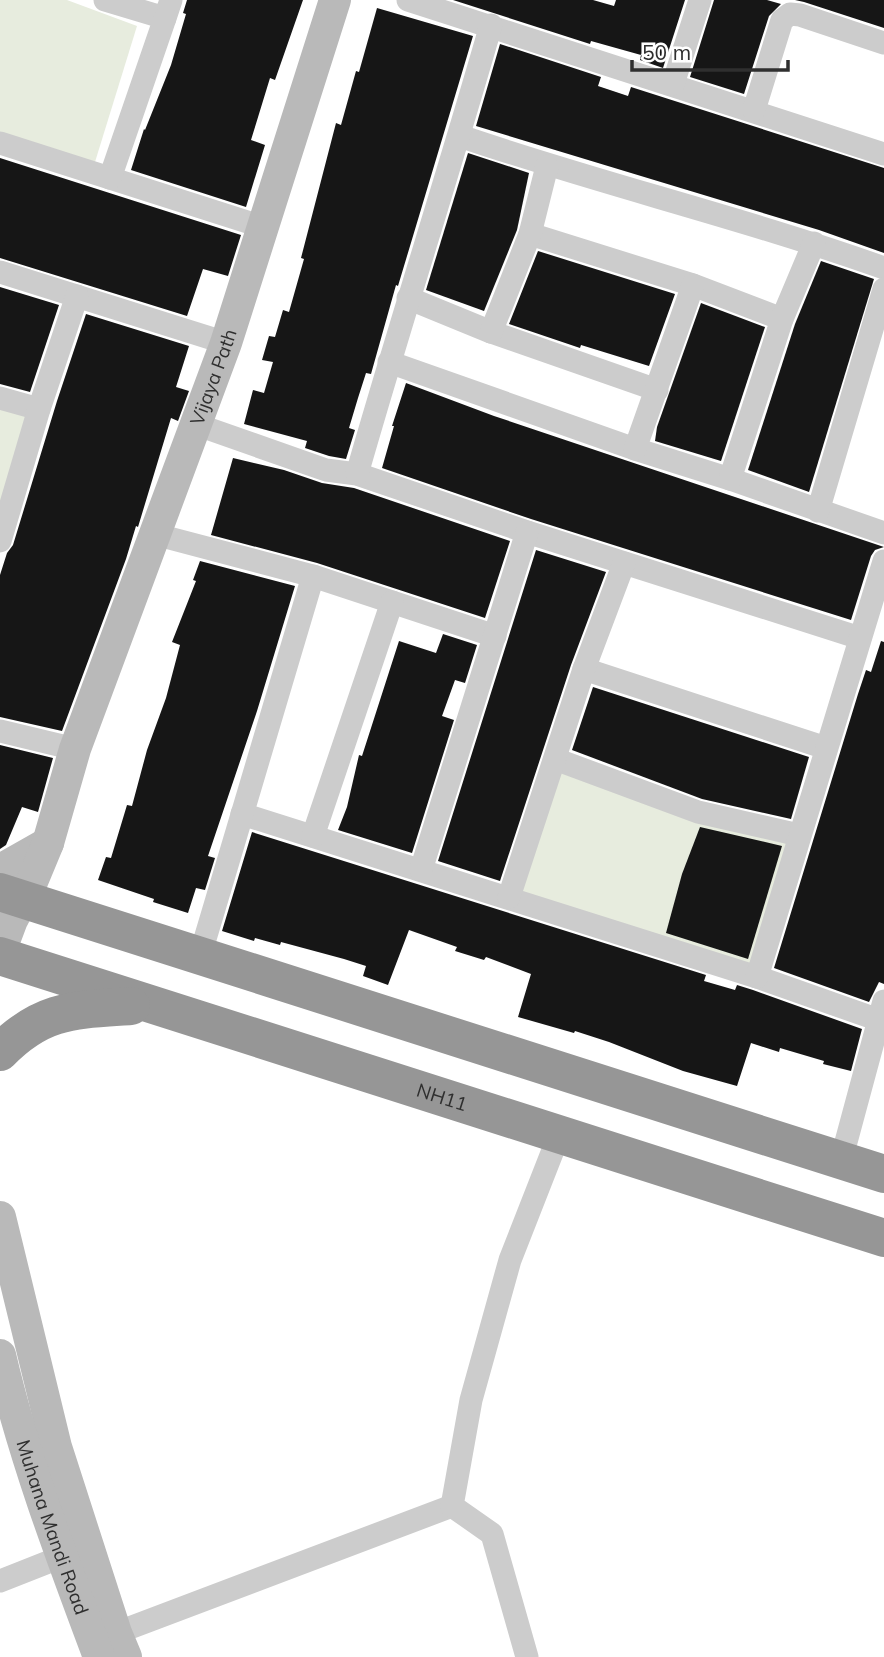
<svg xmlns="http://www.w3.org/2000/svg" width="884" height="1657" font-family="Mulish,sans-serif">
	<style>
		.green { fill: #e7ecde }
		.building { fill: #161616 }
		.lines { fill: none; stroke-linecap: round; stroke-linejoin: round }
		.street { stroke: #ccc; stroke-width: 23 }
		.secondary { stroke: #b9b9b9; stroke-width: 32 }
		.highway { stroke: #969696; stroke-width: 38 }
		.labels { text-anchor: middle; dominant-baseline: central; stroke-width: 7; stroke-linejoin: round; paint-order: stroke }
		.street-label { font-size: 19px; fill: #2f2f2f; stroke: #fff }
	</style>
	<rect width="100%" height="100%" fill="#fff"/>
	<g class="green">
		<path d="M 0,0 L 67,0 L 137,26 L 95,162 L 0,135 Z"/>
		<path d="M 0,398 L 39,409 L 0,540 Z"/>
		<path d="M 555,759 L 799,835 L 757,977 L 509,897 Z"/>
	</g>
	<g class="building">
		<path d="M 187,0 L 303,0 L 275,80 L 270,78 L 251,140 L 265,145 L 246,207 L 131,170 L 144,129 L 145,130 L 171,65 L 186,14 L 183,13 Z"/>
		<path d="M 453,0 L 593,0 L 614,6 L 616,0 L 685,0 L 663,68 L 640,60 L 641,55 L 591,41 L 590,44 Z"/>
		<path d="M 714,0 L 767,0 L 781,4 L 769,16 L 744,94 L 690,77 Z"/>
		<path d="M 795,0 L 884,0 L 884,28 L 804,2 Z"/>
		<path d="M 377,8 L 473,36 L 398,286 L 396,285 L 371,374 L 366,373 L 358,398 L 349,428 L 355,430 L 346,459 L 329,456 L 305,448 L 307,441 L 244,424 L 253,390 L 264,393 L 273,362 L 262,360 L 269,336 L 275,337 L 283,310 L 289,312 L 304,259 L 301,258 L 336,123 L 341,125 L 356,71 L 359,72 Z"/>
		<path d="M 500,44 L 601,77 L 598,86 L 628,96 L 631,87 L 884,168 L 884,253 L 819,230 L 476,126 Z"/>
		<path d="M 468,153 L 529,173 L 517,230 L 484,311 L 426,290 Z"/>
		<path d="M 0,158 L 241,235 L 228,276 L 203,269 L 187,316 L 0,258 Z"/>
		<path d="M 538,251 L 675,294 L 649,366 L 581,345 L 580,348 L 509,324 Z"/>
		<path d="M 821,261 L 874,279 L 809,492 L 748,470 L 795,324 Z"/>
		<path d="M 0,287 L 59,305 L 30,392 L 0,384 Z"/>
		<path d="M 701,303 L 765,327 L 721,461 L 655,441 L 657,427 Z"/>
		<path d="M 86,314 L 189,346 L 176,387 L 189,391 L 178,421 L 171,418 L 138,527 L 136,526 L 126,559 L 62,731 L 0,717 L 0,575 L 7,553 L 13,545 L 57,401 Z"/>
		<path d="M 406,383 L 494,416 L 884,547 L 875,550 L 871,556 L 851,620 L 531,519 L 382,468 L 394,426 L 392,426 Z"/>
		<path d="M 233,458 L 284,470 L 322,483 L 354,488 L 510,541 L 485,618 L 317,563 L 211,535 Z"/>
		<path d="M 536,550 L 606,572 L 571,665 L 500,881 L 438,861 Z"/>
		<path d="M 200,561 L 295,586 L 257,711 L 208,856 L 215,858 L 205,890 L 196,888 L 188,913 L 153,902 L 154,899 L 98,880 L 106,857 L 111,858 L 127,805 L 132,806 L 147,750 L 166,698 L 180,645 L 172,642 L 196,581 L 193,580 Z"/>
		<path d="M 443,634 L 477,645 L 465,683 L 455,680 L 442,716 L 454,720 L 412,853 L 338,830 L 347,807 L 359,755 L 362,756 L 399,641 L 436,653 Z"/>
		<path d="M 881,641 L 884,642 L 884,984 L 879,982 L 869,1002 L 774,968 L 858,694 L 866,670 L 871,672 Z"/>
		<path d="M 593,687 L 809,757 L 791,819 L 702,799 L 572,750 Z"/>
		<path d="M 0,745 L 53,758 L 38,812 L 22,807 L 6,845 L 0,849 Z"/>
		<path d="M 700,827 L 782,846 L 748,959 L 666,933 L 682,874 Z"/>
		<path d="M 252,832 L 706,975 L 704,981 L 735,990 L 737,985 L 753,990 L 862,1029 L 851,1071 L 823,1064 L 824,1061 L 780,1048 L 779,1052 L 751,1043 L 737,1086 L 683,1071 L 609,1042 L 575,1031 L 574,1033 L 518,1017 L 531,974 L 486,957 L 484,960 L 455,951 L 457,947 L 409,930 L 388,985 L 363,976 L 366,966 L 344,959 L 281,942 L 280,945 L 255,938 L 254,941 L 222,931 Z"/>
	</g>
	<g class="lines">
		<g class="street">
			<path d="M 105,0 L 165,18 L 171,0"/>
			<path d="M 408,0 L 884,154"/>
			<path d="M 673,84 L 700,0"/>
			<path d="M 754,110 L 782,20 L 790,14 L 800,15 L 884,43"/>
			<path d="M 460,136 C 600,184 744,218 884,268"/>
			<path d="M 0,143 L 263,227"/>
			<path d="M 110,178 L 165,18"/>
			<path d="M 530,234 L 693,285 L 782,319"/>
			<path d="M 0,272 L 226,343"/>
			<path d="M 408,298 L 491,332 L 657,390"/>
			<path d="M 491,332 L 530,234 L 547,166"/>
			<path d="M 389,362 L 635,449 L 730,479 L 884,533"/>
			<path d="M 0,398 L 39,409"/>
			<path d="M 195,424 L 326,470 L 357,474 L 527,532 L 860,638"/>
			<path d="M 635,449 L 693,285"/>
			<path d="M 357,474 C 400,324 448,175 491,25"/>
			<path d="M 730,479 L 782,319 L 814,243"/>
			<path d="M 818,511 L 884,289"/>
			<path d="M 154,534 L 313,576 L 495,636"/>
			<path d="M 0,541 L 39,409 L 77,296"/>
			<path d="M 584,669 L 826,748"/>
			<path d="M 0,731 L 75,749"/>
			<path d="M 555,759 L 698,812 L 799,835"/>
			<path d="M 242,814 L 757,977 L 879,1020"/>
			<path d="M 313,836 L 392,602"/>
			<path d="M 421,870 L 527,532"/>
			<path d="M 509,897 L 584,669 L 624,563"/>
			<path d="M 205,939 L 313,576"/>
			<path d="M 757,977 L 884,561"/>
			<path d="M 846,1142 L 884,1001"/>
			<path d="M 0,1581 L 61,1557"/>
			<path d="M 103,1638 L 452,1506"/>
			<path d="M 527,1657 L 492,1534 L 452,1506 L 471,1400 L 510,1260 L 559,1135"/>
		</g>
		<g class="secondary">
			<path d="M 0,870 L 48,843"/>
			<path id="s1" d="M 0,952 L 12,920 L 31,884 L 48,843 L 75,749 L 226,343 L 335,0"/>
			<path d="M 0,1217 L 56,1447 L 116,1633 L 126,1657"/>
			<path id="s2" d="M 0,1355 C 24,1458 62,1558 99,1657"/>
		</g>
		<g class="highway">
			<path d="M 0,892 L 884,1174"/>
			<path id="s3" d="M 0,956 L 884,1238"/>
			<path d="M 0,1052 C 42,1009 74,1010 131,1006"/>
		</g>
	</g>
	<g class="labels">
		<g class="street-label">
			<text stroke="none"><textPath href="#s1" startOffset="614">Vijaya Path</textPath></text>
			<text stroke="none"><textPath href="#s3" startOffset="464">NH11</textPath></text>
			<text stroke="none"><textPath href="#s2" startOffset="180">Muhana Mandi Road</textPath></text>
		</g>
	</g>
	<path d="M632 60v10h156v-10" fill="none" stroke="#2f2f2f" stroke-width="3.5"/>
	<text x="642" y="60" font-size="21" fill="#2f2f2f" stroke="#ffffff" stroke-width="5" paint-order="stroke">50 m</text>
</svg>
